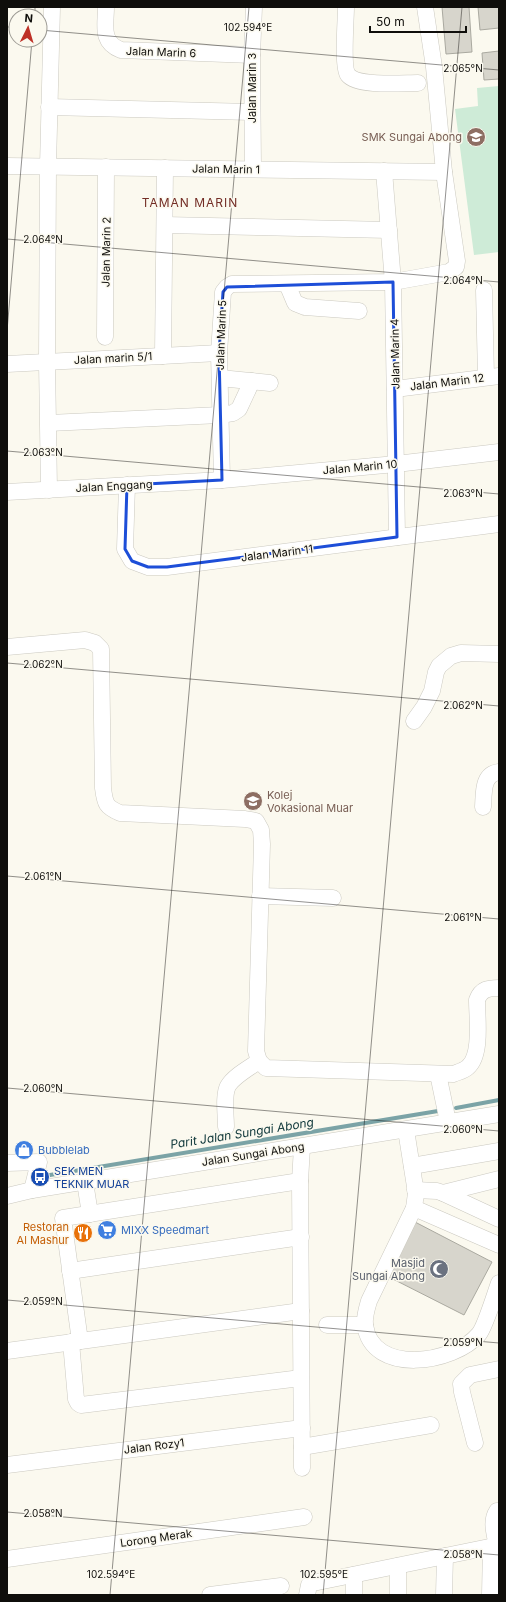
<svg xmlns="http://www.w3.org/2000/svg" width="506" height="1602" font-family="Inter,sans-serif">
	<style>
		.green { fill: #ceebd7 }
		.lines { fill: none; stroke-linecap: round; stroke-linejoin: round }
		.stream { stroke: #7ba3a6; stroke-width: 4 }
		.building { fill: #d7d5cc; stroke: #aaa9a0 }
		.minor-casing { stroke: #cbc9c0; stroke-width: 17 }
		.minor { stroke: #fff; stroke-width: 16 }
		.marked { fill: none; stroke: #1d4ed8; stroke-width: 3; stroke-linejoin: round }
		.ticks { fill: none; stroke: #0f0e0b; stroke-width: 1; stroke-opacity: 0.45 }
		.labels { text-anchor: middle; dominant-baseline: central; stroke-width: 3; stroke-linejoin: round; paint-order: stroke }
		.street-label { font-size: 11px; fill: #0f0e0b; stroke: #fbf9ef }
		.education-label { font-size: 11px; fill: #785e54; stroke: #fbf9ef; text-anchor: end }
		.shop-label { font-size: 11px; fill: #366cbe; stroke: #fbf9ef; text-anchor: start }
		.transit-label { font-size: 11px; fill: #164399; stroke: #fbf9ef; text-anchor: start }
		.food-label { font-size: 11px; fill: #c56008; stroke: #fbf9ef; text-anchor: end }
		.worship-label { font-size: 11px; fill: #5b616d; stroke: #fbf9ef; text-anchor: end }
		.neighbourhood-label { font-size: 12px; letter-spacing: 1px; fill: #732d25; stroke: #fbf9ef }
		.water-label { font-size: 12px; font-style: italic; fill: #0b3437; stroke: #fbf9ef }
		.ticks-label { font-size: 10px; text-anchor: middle; fill: #0f0e0b; stroke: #fbf9ef; stroke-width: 3; stroke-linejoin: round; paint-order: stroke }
	</style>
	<rect width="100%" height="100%" fill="#fbf9ef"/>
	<path class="green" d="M 499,86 L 499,252 L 474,255 L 455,109 L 478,106 L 477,88 Z"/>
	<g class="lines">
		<g class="stream">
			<path d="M 456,1108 L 499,1100"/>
			<path d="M 50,1175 L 438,1111"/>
		</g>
	</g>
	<g class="building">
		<path d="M 442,7 L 469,7 L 472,52 L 446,54 Z"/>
		<path d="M 478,7 L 499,7 L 499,28 L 480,30 Z"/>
		<path d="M 499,51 L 499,79 L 484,80 L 482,53 Z"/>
		<path d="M 415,1222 L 492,1262 L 464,1315 L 387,1276 Z"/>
	</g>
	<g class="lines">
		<g class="minor-casing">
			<g id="minor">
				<path d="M 106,7 C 106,25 100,42 121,50 L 252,55"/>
				<path d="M 346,7 C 346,19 342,67 348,75 C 358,87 402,83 418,83"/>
				<path d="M 49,107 L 252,112"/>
				<path d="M 7,166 L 444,172"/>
				<path d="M 253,169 L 252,55 L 254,7"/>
				<path d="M 384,171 L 393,282 L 397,537"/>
				<path d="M 165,225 L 389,230"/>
				<path d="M 287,284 L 295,303 L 305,307 L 359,311"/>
				<path d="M 484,290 L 486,377"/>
				<path d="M 105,337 L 106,167"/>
				<path d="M 163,356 L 165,168"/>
				<path d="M 7,364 L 219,353"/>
				<path d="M 220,378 L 270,383"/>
				<path d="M 395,389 L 499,376"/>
				<path d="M 49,423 L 220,415 L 233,413 L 239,409 L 252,381"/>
				<path d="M 222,480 L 219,353 L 223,292 L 227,287 L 232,284 L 393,282 L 449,272 L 456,267 L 457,261 L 444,172 L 434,67 L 425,7"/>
				<path d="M 127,485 L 125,549 L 132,561 L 148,567 L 167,567 L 499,524"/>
				<path d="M 49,490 L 47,362 L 48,166 L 52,7"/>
				<path d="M 7,492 L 222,480 L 396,464 L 499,452"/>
				<path d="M 7,647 L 85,640 L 95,643 L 101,649 L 103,788 C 105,804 106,807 120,813 L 245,819 L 256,821 L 261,830 L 262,844 L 256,1051 L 259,1061 L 266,1068 L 453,1074 C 458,1072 464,1071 468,1067 C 482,1055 477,1018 477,1000 C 481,989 488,988 499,988"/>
				<path d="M 414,721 L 424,707 L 432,691 L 436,672 L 439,666 L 451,656 L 461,653 L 499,654"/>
				<path d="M 483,807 C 484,793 482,774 499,772"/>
				<path d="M 260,896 L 333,898"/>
				<path d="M 438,1074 L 448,1122"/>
				<path d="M 226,1127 C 226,1116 223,1095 228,1086 C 234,1076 249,1068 259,1061"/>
				<path d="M 406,1130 L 416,1193 L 414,1208 L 369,1301 C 367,1308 364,1317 365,1325 C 372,1376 454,1364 479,1334 C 485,1327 495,1294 499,1283"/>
				<path d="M 302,1147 L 300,1181 L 302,1468"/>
				<path d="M 7,1163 L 39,1162 L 32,1190"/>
				<path d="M 412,1166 L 499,1151"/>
				<path d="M 85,1182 L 90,1214"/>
				<path d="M 415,1190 L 437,1191 L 443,1193 L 499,1219"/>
				<path d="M 443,1193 L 499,1179"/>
				<path d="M 7,1196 L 32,1190 L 499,1114"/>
				<path d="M 414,1208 L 499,1245"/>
				<path d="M 70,1271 L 301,1237"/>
				<path d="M 327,1325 L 365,1325"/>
				<path d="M 80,1341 L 63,1218 L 300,1181"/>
				<path d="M 71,1342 L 76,1399 L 78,1403 L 81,1405 L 301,1378"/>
				<path d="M 7,1351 L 301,1311"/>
				<path d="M 475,1443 L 462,1392 L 461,1384 L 470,1375 L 499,1369"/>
				<path d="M 302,1447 L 431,1425"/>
				<path d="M 7,1465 L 302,1428"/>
				<path d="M 497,1546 C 495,1534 490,1522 497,1511 L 499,1511"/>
				<path d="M 7,1559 L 304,1517"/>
				<path d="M 398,1566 L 398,1595"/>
				<path d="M 210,1595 L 281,1586"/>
				<path d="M 307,1595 L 309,1585 L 313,1583 L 499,1545"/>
				<path d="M 354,1595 L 354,1575"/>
				<path d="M 444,1595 L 445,1556"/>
				<path d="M 490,1595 L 491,1547"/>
			</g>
		</g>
		<use href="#minor" class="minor"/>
	</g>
	<path class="marked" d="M 393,282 L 397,537 L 167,567 L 148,567 L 132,561 L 125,549 L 127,485 L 222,480 L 219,353 L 223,292 L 227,287 Z"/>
	<path class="ticks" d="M 35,16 L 35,7M 7,27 L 16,27M 40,30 L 499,70M 7,239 L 499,282M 7,331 L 32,40M 7,451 L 499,494M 7,663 L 499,706M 7,876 L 499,919M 7,1088 L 499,1131M 7,1300 L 499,1343M 7,1512 L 499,1555M 110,1595 L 249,7M 323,1595 L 462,7"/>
	<defs>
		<g id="school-disc" transform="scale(1)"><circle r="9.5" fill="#8d6e63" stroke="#fbf9ef"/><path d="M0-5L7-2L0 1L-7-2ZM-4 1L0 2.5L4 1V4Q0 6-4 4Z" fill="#fff"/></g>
		<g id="university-disc" transform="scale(1)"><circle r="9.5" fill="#8d6e63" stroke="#fbf9ef"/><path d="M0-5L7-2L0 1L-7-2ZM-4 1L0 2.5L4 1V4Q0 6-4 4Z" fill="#fff"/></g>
		<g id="shop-disc" transform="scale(1)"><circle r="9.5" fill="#3f7fe0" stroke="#fbf9ef"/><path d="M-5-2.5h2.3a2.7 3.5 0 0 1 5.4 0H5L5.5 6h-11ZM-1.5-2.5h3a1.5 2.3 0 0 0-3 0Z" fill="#fff"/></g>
		<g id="bus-disc" transform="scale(1)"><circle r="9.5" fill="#1a4fb4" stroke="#fbf9ef"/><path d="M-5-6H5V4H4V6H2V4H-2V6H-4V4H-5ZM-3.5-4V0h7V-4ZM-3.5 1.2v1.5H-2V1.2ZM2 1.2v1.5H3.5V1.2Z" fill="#fff"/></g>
		<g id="supermarket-disc" transform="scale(1)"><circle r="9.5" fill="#3f7fe0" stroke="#fbf9ef"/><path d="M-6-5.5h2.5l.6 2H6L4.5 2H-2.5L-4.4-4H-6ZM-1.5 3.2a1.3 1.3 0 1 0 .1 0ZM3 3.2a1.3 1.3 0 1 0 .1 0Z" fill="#fff"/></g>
		<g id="restaurant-disc" transform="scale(1)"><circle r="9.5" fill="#e8710a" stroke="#fbf9ef"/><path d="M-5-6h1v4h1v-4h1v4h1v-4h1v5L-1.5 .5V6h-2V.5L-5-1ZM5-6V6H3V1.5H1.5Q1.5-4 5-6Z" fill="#fff"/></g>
		<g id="mosque-disc" transform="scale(1)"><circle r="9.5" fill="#6b7280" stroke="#fbf9ef"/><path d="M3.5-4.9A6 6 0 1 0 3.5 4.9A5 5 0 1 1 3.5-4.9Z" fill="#fff"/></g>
	</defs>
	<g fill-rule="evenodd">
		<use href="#school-disc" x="476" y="137"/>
		<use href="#university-disc" x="253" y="801"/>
		<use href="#shop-disc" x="24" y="1150"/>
		<use href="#bus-disc" x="40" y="1177"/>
		<use href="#supermarket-disc" x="107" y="1230"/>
		<use href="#restaurant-disc" x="83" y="1233"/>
		<use href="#mosque-disc" x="439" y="1269"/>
	</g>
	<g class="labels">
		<g class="street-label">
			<text transform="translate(161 52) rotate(2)">Jalan Marin 6</text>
			<text transform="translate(252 88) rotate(-90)">Jalan Marin 3</text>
			<text transform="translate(226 169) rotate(1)">Jalan Marin 1</text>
			<text transform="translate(106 252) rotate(-89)">Jalan Marin 2</text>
			<text transform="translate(221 335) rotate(-88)">Jalan Marin 5</text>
			<text transform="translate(395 354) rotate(-91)">Jalan Marin 4</text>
			<text transform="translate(113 358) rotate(-3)">Jalan marin 5/1</text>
			<text transform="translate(447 382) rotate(-7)">Jalan Marin 12</text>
			<text transform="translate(360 467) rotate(-5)">Jalan Marin 10</text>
			<text transform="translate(114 486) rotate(-3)">Jalan Enggang</text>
			<text transform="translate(277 553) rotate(-7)">Jalan Marin 11</text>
			<text transform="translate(253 1154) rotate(-9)">Jalan Sungai Abong</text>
			<text transform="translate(154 1446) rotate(-7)">Jalan Rozy1</text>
			<text transform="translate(156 1538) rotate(-8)">Lorong Merak</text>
		</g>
		<g class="education-label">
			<text x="462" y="137">SMK Sungai Abong</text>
			<text x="267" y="795" text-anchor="start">Kolej<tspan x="267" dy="13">Vokasional Muar</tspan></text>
		</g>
		<g class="shop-label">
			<text x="38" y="1150">Bubblelab</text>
			<text x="121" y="1230">MIXX Speedmart</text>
		</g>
		<g class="transit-label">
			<text x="54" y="1171">SEK MEN<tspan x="54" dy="13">TEKNIK MUAR</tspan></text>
		</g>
		<g class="food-label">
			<text x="69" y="1227">Restoran<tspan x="69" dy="13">Al Mashur</tspan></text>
		</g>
		<g class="worship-label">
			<text x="425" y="1263">Masjid<tspan x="425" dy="13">Sungai Abong</tspan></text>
		</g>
		<g class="neighbourhood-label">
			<text x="190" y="202">TAMAN MARIN</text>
		</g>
		<g class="water-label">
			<text transform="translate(242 1133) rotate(-9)">Parit Jalan Sungai Abong</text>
		</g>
	</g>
	<g class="ticks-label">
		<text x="248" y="31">102.594°E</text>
		<text x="463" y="72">2.065°N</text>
		<text x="43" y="243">2.064°N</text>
		<text x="463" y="284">2.064°N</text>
		<text x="43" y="456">2.063°N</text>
		<text x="463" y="497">2.063°N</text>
		<text x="43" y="668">2.062°N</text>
		<text x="463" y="709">2.062°N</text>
		<text x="43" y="880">2.061°N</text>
		<text x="463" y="921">2.061°N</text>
		<text x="43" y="1092">2.060°N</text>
		<text x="463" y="1133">2.060°N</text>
		<text x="43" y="1305">2.059°N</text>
		<text x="463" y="1346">2.059°N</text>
		<text x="43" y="1517">2.058°N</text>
		<text x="463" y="1558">2.058°N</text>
		<text x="111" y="1578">102.594°E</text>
		<text x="324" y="1578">102.595°E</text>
	</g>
	<rect width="506" height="1602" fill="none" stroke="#0f0e0b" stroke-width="16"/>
	<g transform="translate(28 28) rotate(5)"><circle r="19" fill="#fbf9ef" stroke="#9d9b94"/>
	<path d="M0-3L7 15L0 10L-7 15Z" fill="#be3026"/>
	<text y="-6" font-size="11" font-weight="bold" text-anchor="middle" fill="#0f0e0b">N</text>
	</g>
	<path d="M370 26v6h96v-6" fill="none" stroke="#0f0e0b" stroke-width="2"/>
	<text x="376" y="26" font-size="12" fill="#0f0e0b" stroke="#fbf9ef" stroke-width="3" paint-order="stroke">50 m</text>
</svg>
